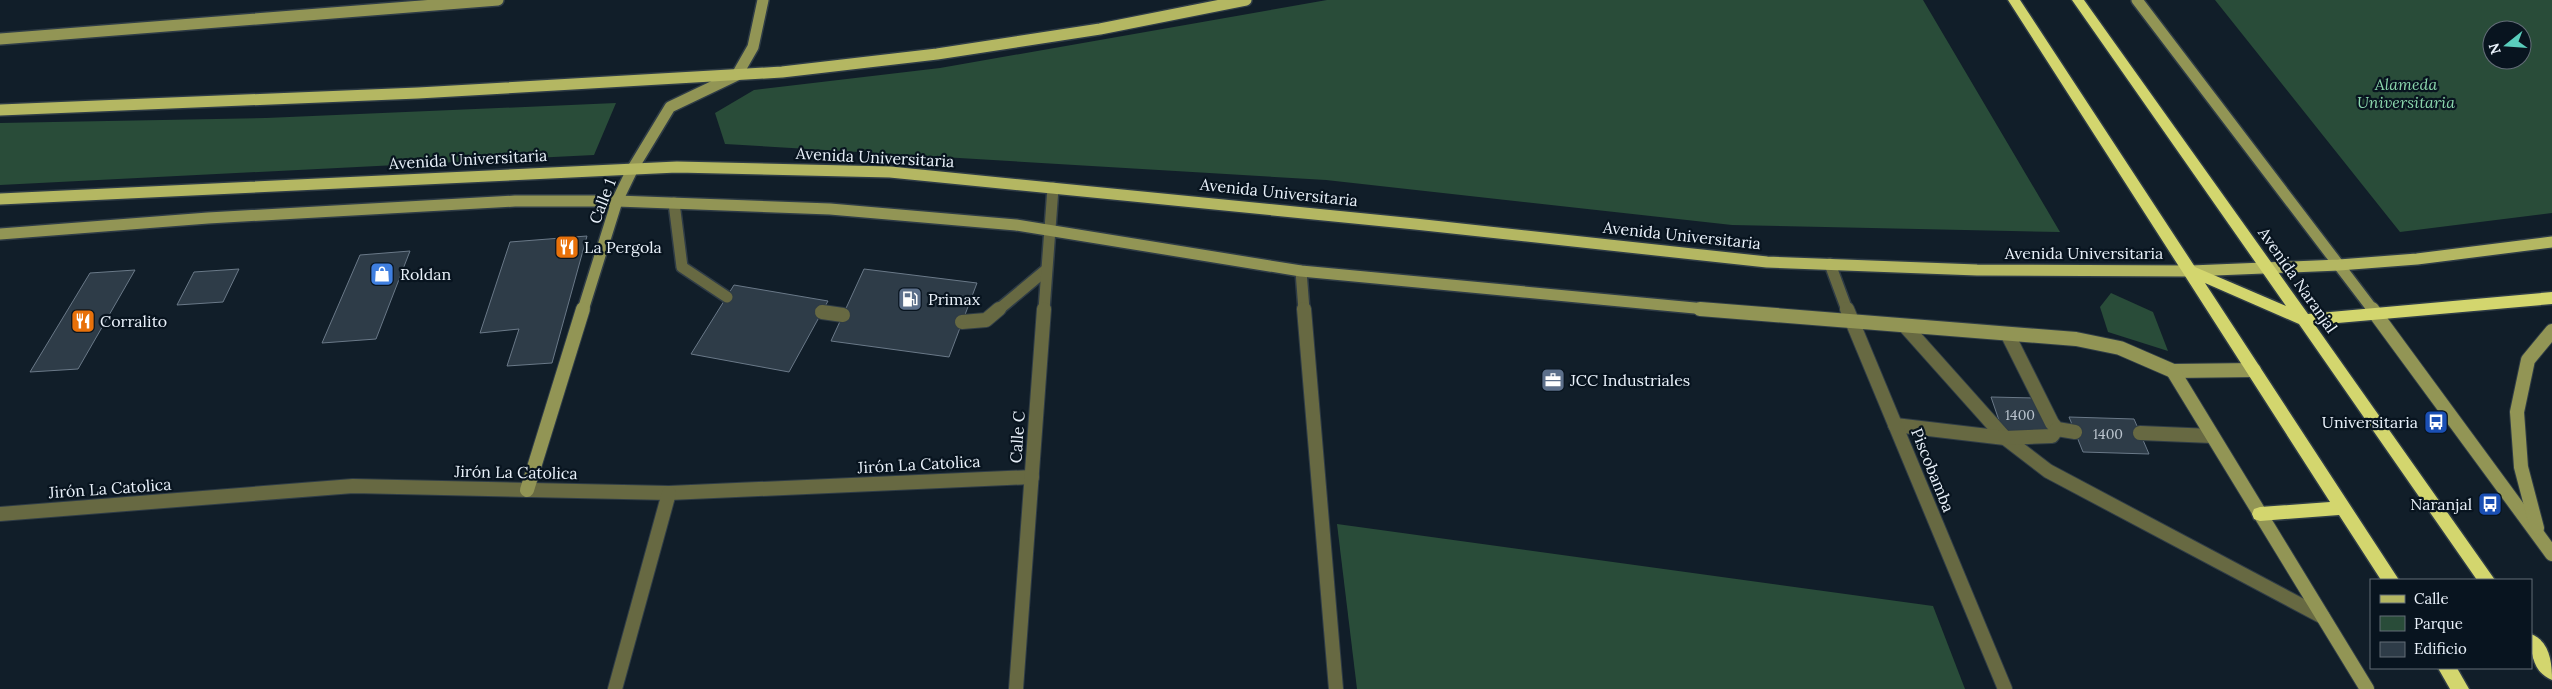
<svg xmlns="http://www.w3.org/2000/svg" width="2552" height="689" font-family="Lora,serif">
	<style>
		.green { fill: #294c39; fill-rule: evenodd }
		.building { fill: #2e3c48; stroke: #6a7988 }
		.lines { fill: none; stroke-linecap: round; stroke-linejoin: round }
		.lane-far1-casing { stroke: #2f3c46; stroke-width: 14 }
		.lane-casing { stroke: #2f3c46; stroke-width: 16 }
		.street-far1-casing { stroke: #2f3c46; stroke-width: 14 }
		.street-casing { stroke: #2f3c46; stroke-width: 16 }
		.secondary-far1-casing { stroke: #2f3c46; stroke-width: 14 }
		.secondary-casing { stroke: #2f3c46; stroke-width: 16 }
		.primary-casing { stroke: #2f3c46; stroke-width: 14 }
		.highway-casing { stroke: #2f3c46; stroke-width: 3 }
		.lane-far1 { stroke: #676942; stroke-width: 11 }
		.lane { stroke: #676942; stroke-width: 14 }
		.street-far1 { stroke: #676942; stroke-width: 11 }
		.street { stroke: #676942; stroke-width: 14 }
		.secondary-far1 { stroke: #929555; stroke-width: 11 }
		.secondary { stroke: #929555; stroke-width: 14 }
		.primary { stroke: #b4b762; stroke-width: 11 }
		.highway { fill: #d3d66e; fill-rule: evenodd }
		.labels { text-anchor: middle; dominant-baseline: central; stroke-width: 4.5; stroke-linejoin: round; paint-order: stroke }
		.number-label { font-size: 14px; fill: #bac4ce }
		.park-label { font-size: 16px; font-style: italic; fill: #8ad6ac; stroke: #08141f }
		.street-label { font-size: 16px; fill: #e9f1fa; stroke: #08141f }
		.poi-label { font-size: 16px; fill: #e9f1fa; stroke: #08141f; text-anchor: start }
	</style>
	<rect width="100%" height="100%" fill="#111e29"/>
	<g class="green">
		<path d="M 1327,0 L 1923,0 L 2060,232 L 1732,225 L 1326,180 L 725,144 L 715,113 L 754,90 L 940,68 Z"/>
		<path d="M 2215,0 L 2552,0 L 2552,213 L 2400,232 ZM 2492,30 L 2522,30 L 2522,60 L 2492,60 Z"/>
		<path d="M 616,103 L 594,155 L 0,185 L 0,123 L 266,118 Z"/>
		<path d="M 2111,293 L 2153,312 L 2168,351 L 2108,332 L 2100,307 Z"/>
		<path d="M 1337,524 L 1933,606 L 1965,689 L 1357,689 Z"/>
	</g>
	<g class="building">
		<path d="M 587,236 L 552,363 L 507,366 L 519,329 L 480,333 L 510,242 Z"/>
		<path d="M 410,251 L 376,339 L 322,343 L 360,255 Z"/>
		<path d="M 239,269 L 223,302 L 177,305 L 194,272 Z"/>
		<path d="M 864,269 L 977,283 L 949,357 L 831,341 Z"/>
		<path d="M 135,270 L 78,369 L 30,372 L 90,273 Z"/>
		<path d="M 734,285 L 828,301 L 789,372 L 691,354 Z"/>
		<path d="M 1991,397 L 2035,398 L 2049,433 L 2003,432 Z"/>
		<path d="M 2069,417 L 2134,419 L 2149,454 L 2083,452 Z"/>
	</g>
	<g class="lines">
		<g class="lane-far1-casing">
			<g id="lane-far1">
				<path d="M 674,203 L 682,267 L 727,297"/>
				<path d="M 998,310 L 1046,270"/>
			</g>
		</g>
		<g class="lane-casing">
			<g id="lane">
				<path d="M 822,312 L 843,315"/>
				<path d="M 962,322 L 986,320 L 999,309"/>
				<path d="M 1905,326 L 2005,438 L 2048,471 L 2323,617"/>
				<path d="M 2008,335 L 2052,423 L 2057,429 L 2075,432"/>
				<path d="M 1895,425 L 2005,438 L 2052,436 L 2057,429"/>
				<path d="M 2140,433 L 2212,436"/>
			</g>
		</g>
		<g class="street-far1-casing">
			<g id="street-far1">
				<path d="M 1830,264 L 1847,310"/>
				<path d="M 1301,271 L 1304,310"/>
				<path d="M 1044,310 L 1053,188"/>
			</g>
		</g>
		<g class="street-casing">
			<g id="street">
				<path d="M 1304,309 L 1336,689"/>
				<path d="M 1847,309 L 2005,689"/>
				<path d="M 0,514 L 353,486 L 669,493 L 1032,477"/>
				<path d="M 615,689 L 669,493"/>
				<path d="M 1016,689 L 1044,309"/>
			</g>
		</g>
		<g class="secondary-far1-casing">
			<g id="secondary-far1">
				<path d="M 2137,0 L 2373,310"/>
				<path d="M 0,39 L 498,0"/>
				<path d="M 0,234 L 208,218 L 515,201 L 617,201 L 830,209 L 1016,225 L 1301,271 L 1716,310"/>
				<path d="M 583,310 L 617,201 L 633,168 L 670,107 L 737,75 L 753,47 L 763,0"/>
			</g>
		</g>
		<g class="secondary-casing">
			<g id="secondary">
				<path d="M 1700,309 L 2076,339 L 2120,348 L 2173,371 L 2254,370"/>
				<path d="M 2372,309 L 2552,554"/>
				<path d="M 2173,371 L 2367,689"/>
				<path d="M 527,490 L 583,309"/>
				<path d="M 2537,528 L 2521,467 L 2517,412 L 2528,360 L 2552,331"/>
			</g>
		</g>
		<g class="primary-casing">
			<g id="primary">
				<path d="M 0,110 L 418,93 L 782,72 L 937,54 L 1100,29 L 1246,0"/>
				<path d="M 0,199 L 677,167 L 890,172 L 1415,224 L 1767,262 L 1977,270 L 2191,271 L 2339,265 L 2417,259 L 2552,242"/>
			</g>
		</g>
		<g class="highway-casing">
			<g id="highway">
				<path d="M 2008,0 L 2020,0 L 2195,267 L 2286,306 L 2072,0 L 2084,0 L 2308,314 L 2552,292 L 2552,304 L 2315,325 L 2495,580 L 2477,580 L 2299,324 L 2205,283 L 2399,580 L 2381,580 L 2339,515 L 2260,521 L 2254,519 L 2252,514 L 2254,509 L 2260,507 L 2330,502 Z"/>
				<path d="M 2531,634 C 2550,641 2552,663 2552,680 C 2533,673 2530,651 2531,634 Z"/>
				<path d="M 2438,668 L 2457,668 L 2469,689 L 2450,689 Z"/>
			</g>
		</g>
		<use href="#lane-far1" class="lane-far1"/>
		<use href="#lane" class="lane"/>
		<use href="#street-far1" class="street-far1"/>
		<use href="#street" class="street"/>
		<use href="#secondary-far1" class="secondary-far1"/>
		<use href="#secondary" class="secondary"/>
		<use href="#primary" class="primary"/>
		<use href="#highway" class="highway"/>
	</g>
	<defs>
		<g id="restaurant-square" transform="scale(1.25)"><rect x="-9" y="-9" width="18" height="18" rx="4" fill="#e8710a" stroke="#08141f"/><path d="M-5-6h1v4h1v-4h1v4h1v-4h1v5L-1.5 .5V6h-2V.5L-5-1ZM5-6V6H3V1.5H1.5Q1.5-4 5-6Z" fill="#fff"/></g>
		<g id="shop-square" transform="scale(1.25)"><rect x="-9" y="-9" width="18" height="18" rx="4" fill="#3f7fe0" stroke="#08141f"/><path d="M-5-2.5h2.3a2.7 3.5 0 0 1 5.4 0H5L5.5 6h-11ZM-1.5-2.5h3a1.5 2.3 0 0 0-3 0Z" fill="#fff"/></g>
		<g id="fuel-square" transform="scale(1.25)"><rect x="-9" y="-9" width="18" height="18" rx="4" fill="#5c6f8a" stroke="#08141f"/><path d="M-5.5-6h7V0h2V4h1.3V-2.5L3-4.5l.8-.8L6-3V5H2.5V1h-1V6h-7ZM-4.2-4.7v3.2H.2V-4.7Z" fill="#fff"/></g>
		<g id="office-square" transform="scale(1.25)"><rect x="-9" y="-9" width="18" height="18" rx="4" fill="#5c6f8a" stroke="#08141f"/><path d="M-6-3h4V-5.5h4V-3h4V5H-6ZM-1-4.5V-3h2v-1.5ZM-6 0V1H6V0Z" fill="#fff"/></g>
		<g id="bus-square" transform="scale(1.25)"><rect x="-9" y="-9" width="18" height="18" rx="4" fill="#1a4fb4" stroke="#08141f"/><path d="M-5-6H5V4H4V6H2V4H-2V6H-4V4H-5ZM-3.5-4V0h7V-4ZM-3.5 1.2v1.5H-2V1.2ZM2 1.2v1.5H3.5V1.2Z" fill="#fff"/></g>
	</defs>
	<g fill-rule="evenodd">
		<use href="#restaurant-square" x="567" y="247"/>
		<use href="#shop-square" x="382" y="274"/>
		<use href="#fuel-square" x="910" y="299"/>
		<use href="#restaurant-square" x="83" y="321"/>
		<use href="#office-square" x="1553" y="380"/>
		<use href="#bus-square" x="2436" y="422"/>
		<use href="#bus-square" x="2490" y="504"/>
	</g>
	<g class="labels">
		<g class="number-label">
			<text x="2020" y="415">1400</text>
			<text x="2108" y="434">1400</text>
		</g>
		<g class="park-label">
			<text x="2406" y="84">Alameda<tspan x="2406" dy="18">Universitaria</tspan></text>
		</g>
		<g class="street-label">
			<text transform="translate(875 157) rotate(3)">Avenida Universitaria</text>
			<text transform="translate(468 159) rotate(-3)">Avenida Universitaria</text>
			<text transform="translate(1279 192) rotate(6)">Avenida Universitaria</text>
			<text transform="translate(602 201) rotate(-69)">Calle 1</text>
			<text transform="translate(1682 235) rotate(6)">Avenida Universitaria</text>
			<text x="2084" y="253">Avenida Universitaria</text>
			<text transform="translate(2298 280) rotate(55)">Avenida Naranjal</text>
			<text transform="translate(1017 437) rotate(-86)">Calle C</text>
			<text transform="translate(919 464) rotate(-3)">Jirón La Catolica</text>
			<text transform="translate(1933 470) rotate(68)">Piscobamba</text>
			<text transform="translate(516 472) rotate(1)">Jirón La Catolica</text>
			<text transform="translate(110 488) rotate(-4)">Jirón La Catolica</text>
		</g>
		<g class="poi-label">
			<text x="584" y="247">La Pergola</text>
			<text x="400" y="274">Roldan</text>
			<text x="928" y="299">Primax</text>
			<text x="100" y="321">Corralito</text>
			<text x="1570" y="380">JCC Industriales</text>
			<text x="2418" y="422" text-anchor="end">Universitaria</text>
			<text x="2472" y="504" text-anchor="end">Naranjal</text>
		</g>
	</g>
	<rect x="2370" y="579" width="162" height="90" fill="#08141f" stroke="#626c77"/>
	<rect x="2380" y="595" width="25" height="8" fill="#b4b762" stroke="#626c77"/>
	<text x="2414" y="604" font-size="15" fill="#e9f1fa">Calle</text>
	<rect x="2380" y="616" width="25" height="15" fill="#294c39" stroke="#626c77"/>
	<text x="2414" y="629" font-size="15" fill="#e9f1fa">Parque</text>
	<rect x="2380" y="642" width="25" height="15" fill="#2e3c48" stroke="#626c77"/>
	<text x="2414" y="654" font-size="15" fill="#e9f1fa">Edificio</text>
	<g transform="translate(2507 45) rotate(253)"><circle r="24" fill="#08141f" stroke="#626c77"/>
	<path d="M0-4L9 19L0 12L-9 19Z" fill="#5acebd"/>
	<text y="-8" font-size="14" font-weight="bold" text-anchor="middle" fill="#e9f1fa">N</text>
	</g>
</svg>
